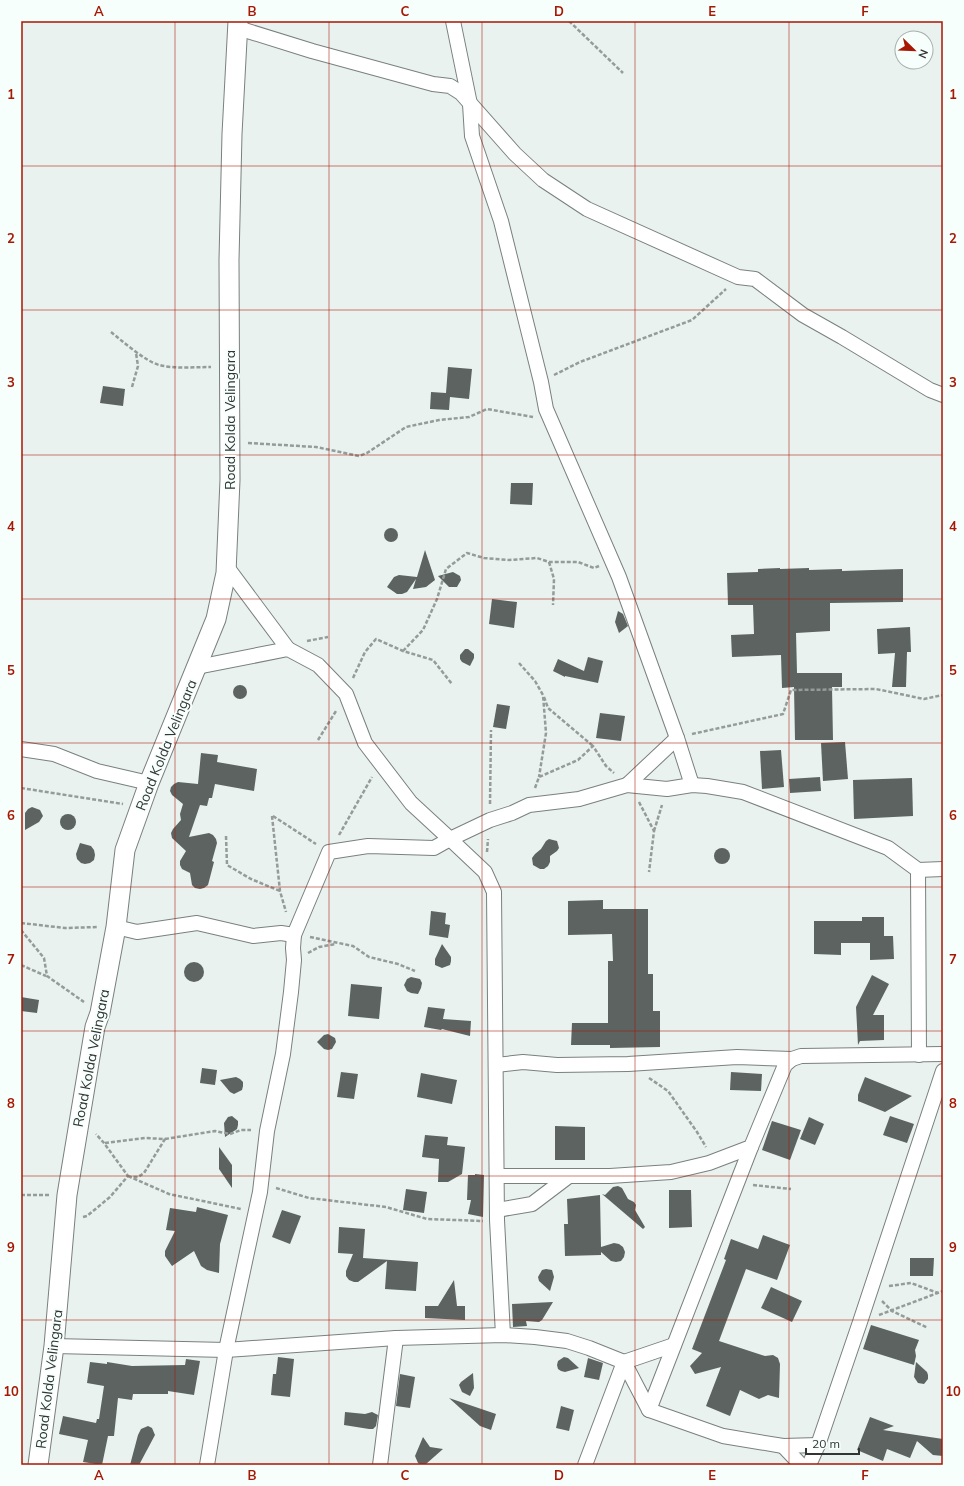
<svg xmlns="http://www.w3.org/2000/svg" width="964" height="1486" font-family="Mulish,sans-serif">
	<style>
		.building { fill: #5c6361 }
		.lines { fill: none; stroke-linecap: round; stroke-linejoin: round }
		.street-casing { stroke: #79817e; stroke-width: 16 }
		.secondary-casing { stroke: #79817e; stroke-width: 21 }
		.path { stroke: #959b99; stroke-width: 2.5; stroke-dasharray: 4 2; stroke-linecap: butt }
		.street { stroke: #fff; stroke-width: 14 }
		.secondary { stroke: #fff; stroke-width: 19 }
		.grid { fill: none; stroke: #a81704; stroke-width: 1; stroke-opacity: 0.55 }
		.labels { text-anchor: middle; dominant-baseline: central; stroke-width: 4; stroke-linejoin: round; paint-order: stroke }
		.street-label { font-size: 14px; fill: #323534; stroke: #f6fffc }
		.neatline { fill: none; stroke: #a81704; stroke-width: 1.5 }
		.grid-label { font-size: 13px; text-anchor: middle; font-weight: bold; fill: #a81704 }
	</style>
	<rect width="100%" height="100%" fill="#e9f2ef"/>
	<g class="building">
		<path d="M 448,367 L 472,369 L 469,399 L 450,397 L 449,410 L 430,409 L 431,392 L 446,393 Z"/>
		<path d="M 103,386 L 125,389 L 123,406 L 100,403 Z"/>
		<path d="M 511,483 L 533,483 L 532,505 L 510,504 Z"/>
		<circle cx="391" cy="535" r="7"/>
		<path d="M 425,550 L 435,580 L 426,587 L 413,589 L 416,579 L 407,592 L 402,594 L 397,594 L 387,587 L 394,577 L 399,575 L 417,577 Z"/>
		<path d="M 780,568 L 780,569 L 809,568 L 809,570 L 842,569 L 842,571 L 903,569 L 903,602 L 830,603 L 830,631 L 796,633 L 797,673 L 842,673 L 842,687 L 832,687 L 833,740 L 795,740 L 794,687 L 782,688 L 781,655 L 732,657 L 731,635 L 754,634 L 753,605 L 728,605 L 727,573 L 758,572 L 758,569 Z"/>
		<path d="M 453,572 L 460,576 L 461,580 L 457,587 L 449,587 L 438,576 Z"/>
		<path d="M 492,599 L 517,602 L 514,628 L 489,624 Z"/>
		<path d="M 618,611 L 623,614 L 628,626 L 619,633 L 615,622 Z"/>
		<path d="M 910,627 L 911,652 L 907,652 L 906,687 L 892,687 L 895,653 L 878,654 L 877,629 Z"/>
		<path d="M 465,649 L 468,649 L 474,654 L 474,658 L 470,666 L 462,662 L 460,659 L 460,655 Z"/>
		<path d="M 588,657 L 603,661 L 598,683 L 565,676 L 565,677 L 553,671 L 558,659 L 584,671 Z"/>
		<circle cx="240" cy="692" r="7"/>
		<path d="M 497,704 L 510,706 L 506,729 L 493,727 Z"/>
		<path d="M 600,713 L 625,716 L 621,741 L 596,738 Z"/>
		<path d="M 845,742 L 848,779 L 823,781 L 821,743 Z"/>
		<path d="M 781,750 L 784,787 L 762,789 L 760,751 Z"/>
		<path d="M 201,753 L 218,755 L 217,762 L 257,769 L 254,791 L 215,784 L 212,798 L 209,798 L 207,806 L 200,805 L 189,837 L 209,833 L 213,835 L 216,839 L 217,843 L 212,861 L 214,862 L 208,885 L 204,888 L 200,889 L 195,888 L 192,885 L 190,873 L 182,869 L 180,865 L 180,861 L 186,851 L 172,838 L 171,833 L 173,829 L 181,820 L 180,814 L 183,804 L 172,795 L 170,791 L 171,787 L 174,784 L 178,782 L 198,784 Z"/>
		<path d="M 820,777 L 821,791 L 790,793 L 789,779 Z"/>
		<path d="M 912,778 L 913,816 L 854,819 L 853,780 Z"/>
		<path d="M 32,807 L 40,810 L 43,816 L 39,822 L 25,830 L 25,813 L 28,809 Z"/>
		<circle cx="68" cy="822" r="8"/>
		<path d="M 549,839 L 557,841 L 559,848 L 557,851 L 550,856 L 550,862 L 548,866 L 544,869 L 540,869 L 533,865 L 532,858 L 535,854 L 541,849 L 546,841 Z"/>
		<path d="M 80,843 L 91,846 L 94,850 L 95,855 L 94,860 L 90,863 L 85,864 L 81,863 L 77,859 L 76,854 Z"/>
		<circle cx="722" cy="856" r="8"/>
		<path d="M 603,900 L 603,909 L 648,909 L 648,974 L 653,974 L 653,1011 L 660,1011 L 660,1047 L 610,1048 L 610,1045 L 571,1045 L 572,1023 L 608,1023 L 608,961 L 613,961 L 612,934 L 568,935 L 568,901 Z"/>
		<path d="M 431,911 L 446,913 L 445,924 L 450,925 L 448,938 L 429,935 Z"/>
		<path d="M 862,917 L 884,917 L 884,936 L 893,936 L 894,959 L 870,960 L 870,943 L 841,943 L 841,955 L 814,954 L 814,921 L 862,921 Z"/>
		<path d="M 442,944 L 451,957 L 451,961 L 450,965 L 442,968 L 435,965 L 435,959 Z"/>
		<circle cx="194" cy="972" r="10"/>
		<path d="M 872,975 L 889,984 L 873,1015 L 884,1015 L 884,1040 L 860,1041 L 858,1045 L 856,1007 Z"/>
		<path d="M 411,977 L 420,979 L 422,983 L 421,988 L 418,994 L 411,993 L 407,991 L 404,985 L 407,979 Z"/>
		<path d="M 351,984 L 382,987 L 379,1019 L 348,1016 Z"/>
		<path d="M 21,997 L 39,1000 L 37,1013 L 21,1011 Z"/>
		<path d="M 428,1007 L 445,1009 L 443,1019 L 471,1021 L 470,1036 L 442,1029 L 441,1030 L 424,1027 Z"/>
		<path d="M 328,1034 L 335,1038 L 336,1042 L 332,1049 L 328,1050 L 324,1049 L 317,1042 L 324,1035 Z"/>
		<path d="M 202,1068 L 217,1070 L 215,1085 L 200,1083 Z"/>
		<path d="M 341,1072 L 358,1074 L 354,1099 L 337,1097 Z"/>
		<path d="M 731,1072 L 762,1074 L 761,1091 L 730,1090 Z"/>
		<path d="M 421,1073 L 457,1080 L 452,1104 L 417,1097 Z"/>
		<path d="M 236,1077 L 240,1079 L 243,1082 L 243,1086 L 242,1090 L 234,1094 L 230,1092 L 220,1080 Z"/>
		<path d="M 865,1077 L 912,1096 L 885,1112 L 858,1101 L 858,1095 Z"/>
		<path d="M 232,1116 L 238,1121 L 238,1125 L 237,1129 L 225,1137 L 224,1123 L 228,1117 Z"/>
		<path d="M 890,1116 L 914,1124 L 907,1143 L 883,1135 Z"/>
		<path d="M 809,1117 L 824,1124 L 815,1145 L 800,1139 Z"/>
		<path d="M 772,1121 L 801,1130 L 790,1160 L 762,1150 Z"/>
		<path d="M 555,1126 L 585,1127 L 585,1160 L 555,1160 Z"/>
		<path d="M 425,1135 L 448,1137 L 447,1145 L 465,1147 L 462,1174 L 448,1182 L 438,1182 L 439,1159 L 422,1157 Z"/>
		<path d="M 219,1147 L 232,1165 L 232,1188 L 219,1169 Z"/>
		<path d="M 475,1174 L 484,1175 L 483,1217 L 468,1214 L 471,1200 L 467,1200 L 468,1175 L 475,1175 Z"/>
		<path d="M 618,1186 L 622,1188 L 628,1199 L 634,1202 L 636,1205 L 635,1210 L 645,1227 L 643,1229 L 602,1194 L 605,1195 L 613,1187 Z"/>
		<path d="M 406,1189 L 427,1192 L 424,1213 L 403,1210 Z"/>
		<path d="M 669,1190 L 691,1190 L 692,1227 L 669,1228 Z"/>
		<path d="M 600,1195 L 601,1247 L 614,1243 L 619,1244 L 623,1247 L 625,1252 L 624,1257 L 621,1261 L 616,1262 L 611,1261 L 601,1252 L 601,1255 L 565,1256 L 564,1224 L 568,1224 L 567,1199 Z"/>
		<path d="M 197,1207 L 228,1215 L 220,1244 L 219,1273 L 207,1270 L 201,1266 L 194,1251 L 172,1266 L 165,1256 L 165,1251 L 175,1231 L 166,1230 L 170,1208 L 196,1212 Z"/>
		<path d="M 282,1210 L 301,1216 L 290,1244 L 272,1237 Z"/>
		<path d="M 339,1227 L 365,1229 L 363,1258 L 418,1262 L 416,1291 L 385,1289 L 387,1261 L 358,1282 L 354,1282 L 349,1280 L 346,1276 L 346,1271 L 353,1254 L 338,1253 Z"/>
		<path d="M 763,1235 L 790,1245 L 777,1280 L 746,1269 L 719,1341 L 765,1356 L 773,1355 L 778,1358 L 780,1364 L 779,1398 L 768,1395 L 759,1399 L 740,1390 L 730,1416 L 706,1406 L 721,1367 L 695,1374 L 690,1366 L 702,1353 L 692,1349 L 726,1260 L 724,1259 L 731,1239 L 758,1249 Z"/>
		<path d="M 910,1258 L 934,1258 L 933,1276 L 910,1276 Z"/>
		<path d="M 546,1269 L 552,1270 L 554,1277 L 550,1291 L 539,1281 L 538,1277 L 542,1270 Z"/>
		<path d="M 454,1280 L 457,1306 L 465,1306 L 465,1320 L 425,1318 L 425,1306 L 438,1306 Z"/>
		<path d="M 771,1287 L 802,1301 L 792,1322 L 761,1308 Z"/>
		<path d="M 553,1302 L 542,1320 L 539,1322 L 526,1321 L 527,1326 L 513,1327 L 512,1304 Z"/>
		<path d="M 871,1325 L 919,1340 L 915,1350 L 916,1356 L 914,1365 L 863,1349 Z"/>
		<path d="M 278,1357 L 294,1359 L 290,1397 L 271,1395 L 273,1374 L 276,1374 Z"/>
		<path d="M 564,1357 L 568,1358 L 579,1368 L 565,1372 L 561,1371 L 558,1369 L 557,1365 L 558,1361 Z"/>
		<path d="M 588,1358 L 603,1363 L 599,1380 L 584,1377 Z"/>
		<path d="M 186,1359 L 200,1361 L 194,1395 L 168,1391 L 168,1394 L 133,1394 L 132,1400 L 118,1398 L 114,1436 L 108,1436 L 102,1465 L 83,1462 L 88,1440 L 59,1434 L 63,1416 L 96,1423 L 97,1419 L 99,1419 L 104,1386 L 87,1383 L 90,1362 L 107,1364 L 107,1362 L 132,1366 L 185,1365 Z"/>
		<path d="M 916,1362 L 927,1372 L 928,1375 L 928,1379 L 924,1384 L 918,1383 L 914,1377 Z"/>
		<path d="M 473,1373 L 474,1388 L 470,1396 L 462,1392 L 459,1385 L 461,1382 Z"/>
		<path d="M 400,1374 L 415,1377 L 410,1408 L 396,1406 Z"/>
		<path d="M 449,1398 L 496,1414 L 491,1430 L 480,1426 Z"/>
		<path d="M 561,1406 L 574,1410 L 569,1431 L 556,1428 Z"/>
		<path d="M 345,1412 L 365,1414 L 372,1412 L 378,1415 L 376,1426 L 373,1429 L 369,1429 L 344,1425 Z"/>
		<path d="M 870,1417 L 894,1426 L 883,1430 L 943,1439 L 943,1456 L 933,1455 L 917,1441 L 910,1458 L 887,1449 L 883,1461 L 857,1450 Z"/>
		<path d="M 148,1426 L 152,1428 L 155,1435 L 139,1465 L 130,1465 L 138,1435 L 141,1429 Z"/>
		<path d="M 423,1437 L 430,1447 L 443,1449 L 426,1464 L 422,1465 L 418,1463 L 415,1456 Z"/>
	</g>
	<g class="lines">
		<g class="street-casing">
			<g id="street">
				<path d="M 453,21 L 470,104 L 472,136 L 501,221 L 541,382 L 546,409 L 619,577 L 677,738 L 692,785"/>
				<path d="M 238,28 L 312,51 L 433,84 L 450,86 L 461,93 L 515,154 L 543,180 L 587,209 L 738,277 L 755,279 L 803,315 L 842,337 L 930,390 L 943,395"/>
				<path d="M 227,567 L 288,649"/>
				<path d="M 197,667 L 288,649 L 318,665 L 346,694 L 365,743 L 411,803 L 450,839 L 490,820 L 512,813 L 529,805 L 579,799 L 627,785 L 667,789 L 692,785 L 707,786 L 743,792 L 888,848 L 918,870"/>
				<path d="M 21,749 L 54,754 L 97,771 L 149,783"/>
				<path d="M 627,785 L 677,738"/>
				<path d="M 116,927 L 137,932 L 197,923 L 253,936 L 281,933 L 294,935"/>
				<path d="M 919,1055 L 918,870 L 943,869"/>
				<path d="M 496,1065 L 523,1062 L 557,1065 L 628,1064 L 737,1057 L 792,1059"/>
				<path d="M 497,1176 L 610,1176 L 671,1172 L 709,1163 L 751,1147 L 785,1065 L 792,1059 L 801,1056 L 943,1054"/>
				<path d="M 497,1210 L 532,1204 L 569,1176"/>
				<path d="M 54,1346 L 226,1350 L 396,1338 L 503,1335 L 535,1337 L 567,1341 L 589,1348 L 624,1362 L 649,1410 L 723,1436 L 783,1446 L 818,1445"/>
				<path d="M 649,1410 L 751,1147"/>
				<path d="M 783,1446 L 801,1465"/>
				<path d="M 207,1465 L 226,1350 L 260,1192 L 267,1131 L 283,1054 L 291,992 L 294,960 L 293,948 L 294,935 L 329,852 L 368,846 L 434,848 L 450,839 L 485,872 L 494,892 L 497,1220 L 503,1335"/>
				<path d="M 380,1465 L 396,1338"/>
				<path d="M 585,1465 L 624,1362 L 674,1345"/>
				<path d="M 809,1465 L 818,1445 L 860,1322 L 943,1071"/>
			</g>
		</g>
		<g class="secondary-casing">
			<path id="secondary" d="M 38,1465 L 54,1346 L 67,1195 L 95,1027 L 100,1013 L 116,927 L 125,850 L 149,783 L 216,619 L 226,573 L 230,480 L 229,260 L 232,134 L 238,21"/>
		</g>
		<g class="path">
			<path d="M 569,21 L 623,73"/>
			<path d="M 111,332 C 122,341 145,361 159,365 C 175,369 194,367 211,367"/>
			<path d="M 554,375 L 580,362 L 692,320 L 726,289"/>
			<path d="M 132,387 L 138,366 L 136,353"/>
			<path d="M 248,443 L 316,447 L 359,456 L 367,453 L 406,427 L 439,420 L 469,417 L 487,409 L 533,417"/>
			<path d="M 549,562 L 554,579 L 553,605"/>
			<path d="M 307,641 L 328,637"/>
			<path d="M 403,651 L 423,630 L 437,599 L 446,569 L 467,553 L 484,558 L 509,560 L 537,558 L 549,562 L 578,562 L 594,568 L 599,566"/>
			<path d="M 519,663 L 535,681 L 543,695 L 546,733 L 539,777"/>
			<path d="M 353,678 L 365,652 L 376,639 L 403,651 L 433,660 L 452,684"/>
			<path d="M 544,697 L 548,708 L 593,746"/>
			<path d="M 692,734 L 783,714 L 791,690 L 876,689 L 924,699 L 943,695"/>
			<path d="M 318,740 L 336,711"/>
			<path d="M 21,788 L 123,804"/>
			<path d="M 535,788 L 539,777 L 578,760 L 593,746 L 606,766 L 614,773"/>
			<path d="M 639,802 L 654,831 L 649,872"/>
			<path d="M 490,804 L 491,730"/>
			<path d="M 272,816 L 280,891 L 286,912"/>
			<path d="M 273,816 L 316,844"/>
			<path d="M 654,831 L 662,805"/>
			<path d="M 339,835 L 372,777"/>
			<path d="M 226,836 L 227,865 L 251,879 L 280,891"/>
			<path d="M 487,852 L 488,839"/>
			<path d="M 21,923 L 65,928 L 98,927"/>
			<path d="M 21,930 L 44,958 L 47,976 L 84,1002"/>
			<path d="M 310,937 L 353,946 L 369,957 L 398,964 L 415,971"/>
			<path d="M 308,953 L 319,947 L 336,944"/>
			<path d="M 21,965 L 46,976"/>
			<path d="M 649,1078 L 668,1091 L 697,1132 L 706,1147"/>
			<path d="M 165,1139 L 215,1131 L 230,1134 L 241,1130 L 251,1130"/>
			<path d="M 105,1143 L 145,1138 L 165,1139 L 144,1173 L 138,1177 L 130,1177"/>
			<path d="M 128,1176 L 169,1194 L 241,1209"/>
			<path d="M 753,1185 L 791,1189"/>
			<path d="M 276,1188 L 309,1198 L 386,1207 L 427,1219 L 483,1221"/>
			<path d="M 21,1195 L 50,1195"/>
			<path d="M 83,1217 L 87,1216 L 110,1197 L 128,1176 L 104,1143 L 96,1134"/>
			<path d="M 889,1286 L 911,1283 L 938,1293"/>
			<path d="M 882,1301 L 892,1311 L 928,1328"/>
			<path d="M 879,1315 L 943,1291"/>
		</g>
		<use href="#street" class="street"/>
		<use href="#secondary" class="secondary"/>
	</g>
	<path class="grid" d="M 175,21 L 175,1465M 329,21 L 329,1465M 482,21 L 482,1465M 635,21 L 635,1465M 789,21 L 789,1465M 21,166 L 943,166M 21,310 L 943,310M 21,455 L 943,455M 21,599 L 943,599M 21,743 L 943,743M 21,887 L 943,887M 21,1031 L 943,1031M 21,1176 L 943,1176M 21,1320 L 943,1320"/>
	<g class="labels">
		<g class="street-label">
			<text transform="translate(230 420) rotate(-90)">Road Kolda Velingara</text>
			<text transform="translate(166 745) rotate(-68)">Road Kolda Velingara</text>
			<text transform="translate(91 1058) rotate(-79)">Road Kolda Velingara</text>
			<text transform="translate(49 1379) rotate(-83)">Road Kolda Velingara</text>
		</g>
	</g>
	<rect width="964" height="1486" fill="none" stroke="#f6fffc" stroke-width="44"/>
	<g transform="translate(914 50) rotate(113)"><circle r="19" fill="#f6fffc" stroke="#a8aeac"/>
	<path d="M0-3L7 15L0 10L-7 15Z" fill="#a81704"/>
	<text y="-6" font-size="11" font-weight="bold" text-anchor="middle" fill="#323534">N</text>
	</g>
	<path d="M806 1448v6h53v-6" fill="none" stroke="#323534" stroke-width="2"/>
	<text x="812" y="1448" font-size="12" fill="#323534" stroke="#f6fffc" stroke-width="3" paint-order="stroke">20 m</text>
	<rect x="22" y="22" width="920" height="1442" class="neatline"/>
	<g class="grid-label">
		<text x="99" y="16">A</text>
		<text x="252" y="16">B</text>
		<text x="405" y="16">C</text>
		<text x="559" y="16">D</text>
		<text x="712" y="16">E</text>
		<text x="865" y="16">F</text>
		<text x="11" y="99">1</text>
		<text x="953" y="99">1</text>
		<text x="11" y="243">2</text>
		<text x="953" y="243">2</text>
		<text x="11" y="387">3</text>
		<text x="953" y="387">3</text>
		<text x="11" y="531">4</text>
		<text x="953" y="531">4</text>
		<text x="11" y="675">5</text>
		<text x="953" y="675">5</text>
		<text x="11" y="820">6</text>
		<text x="953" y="820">6</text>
		<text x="11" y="964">7</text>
		<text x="953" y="964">7</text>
		<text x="11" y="1108">8</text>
		<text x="953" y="1108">8</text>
		<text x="11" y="1252">9</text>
		<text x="953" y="1252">9</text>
		<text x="11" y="1396">10</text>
		<text x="953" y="1396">10</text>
		<text x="99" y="1480">A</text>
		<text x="252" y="1480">B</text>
		<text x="405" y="1480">C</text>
		<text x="559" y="1480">D</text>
		<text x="712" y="1480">E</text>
		<text x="865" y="1480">F</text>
	</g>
</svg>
